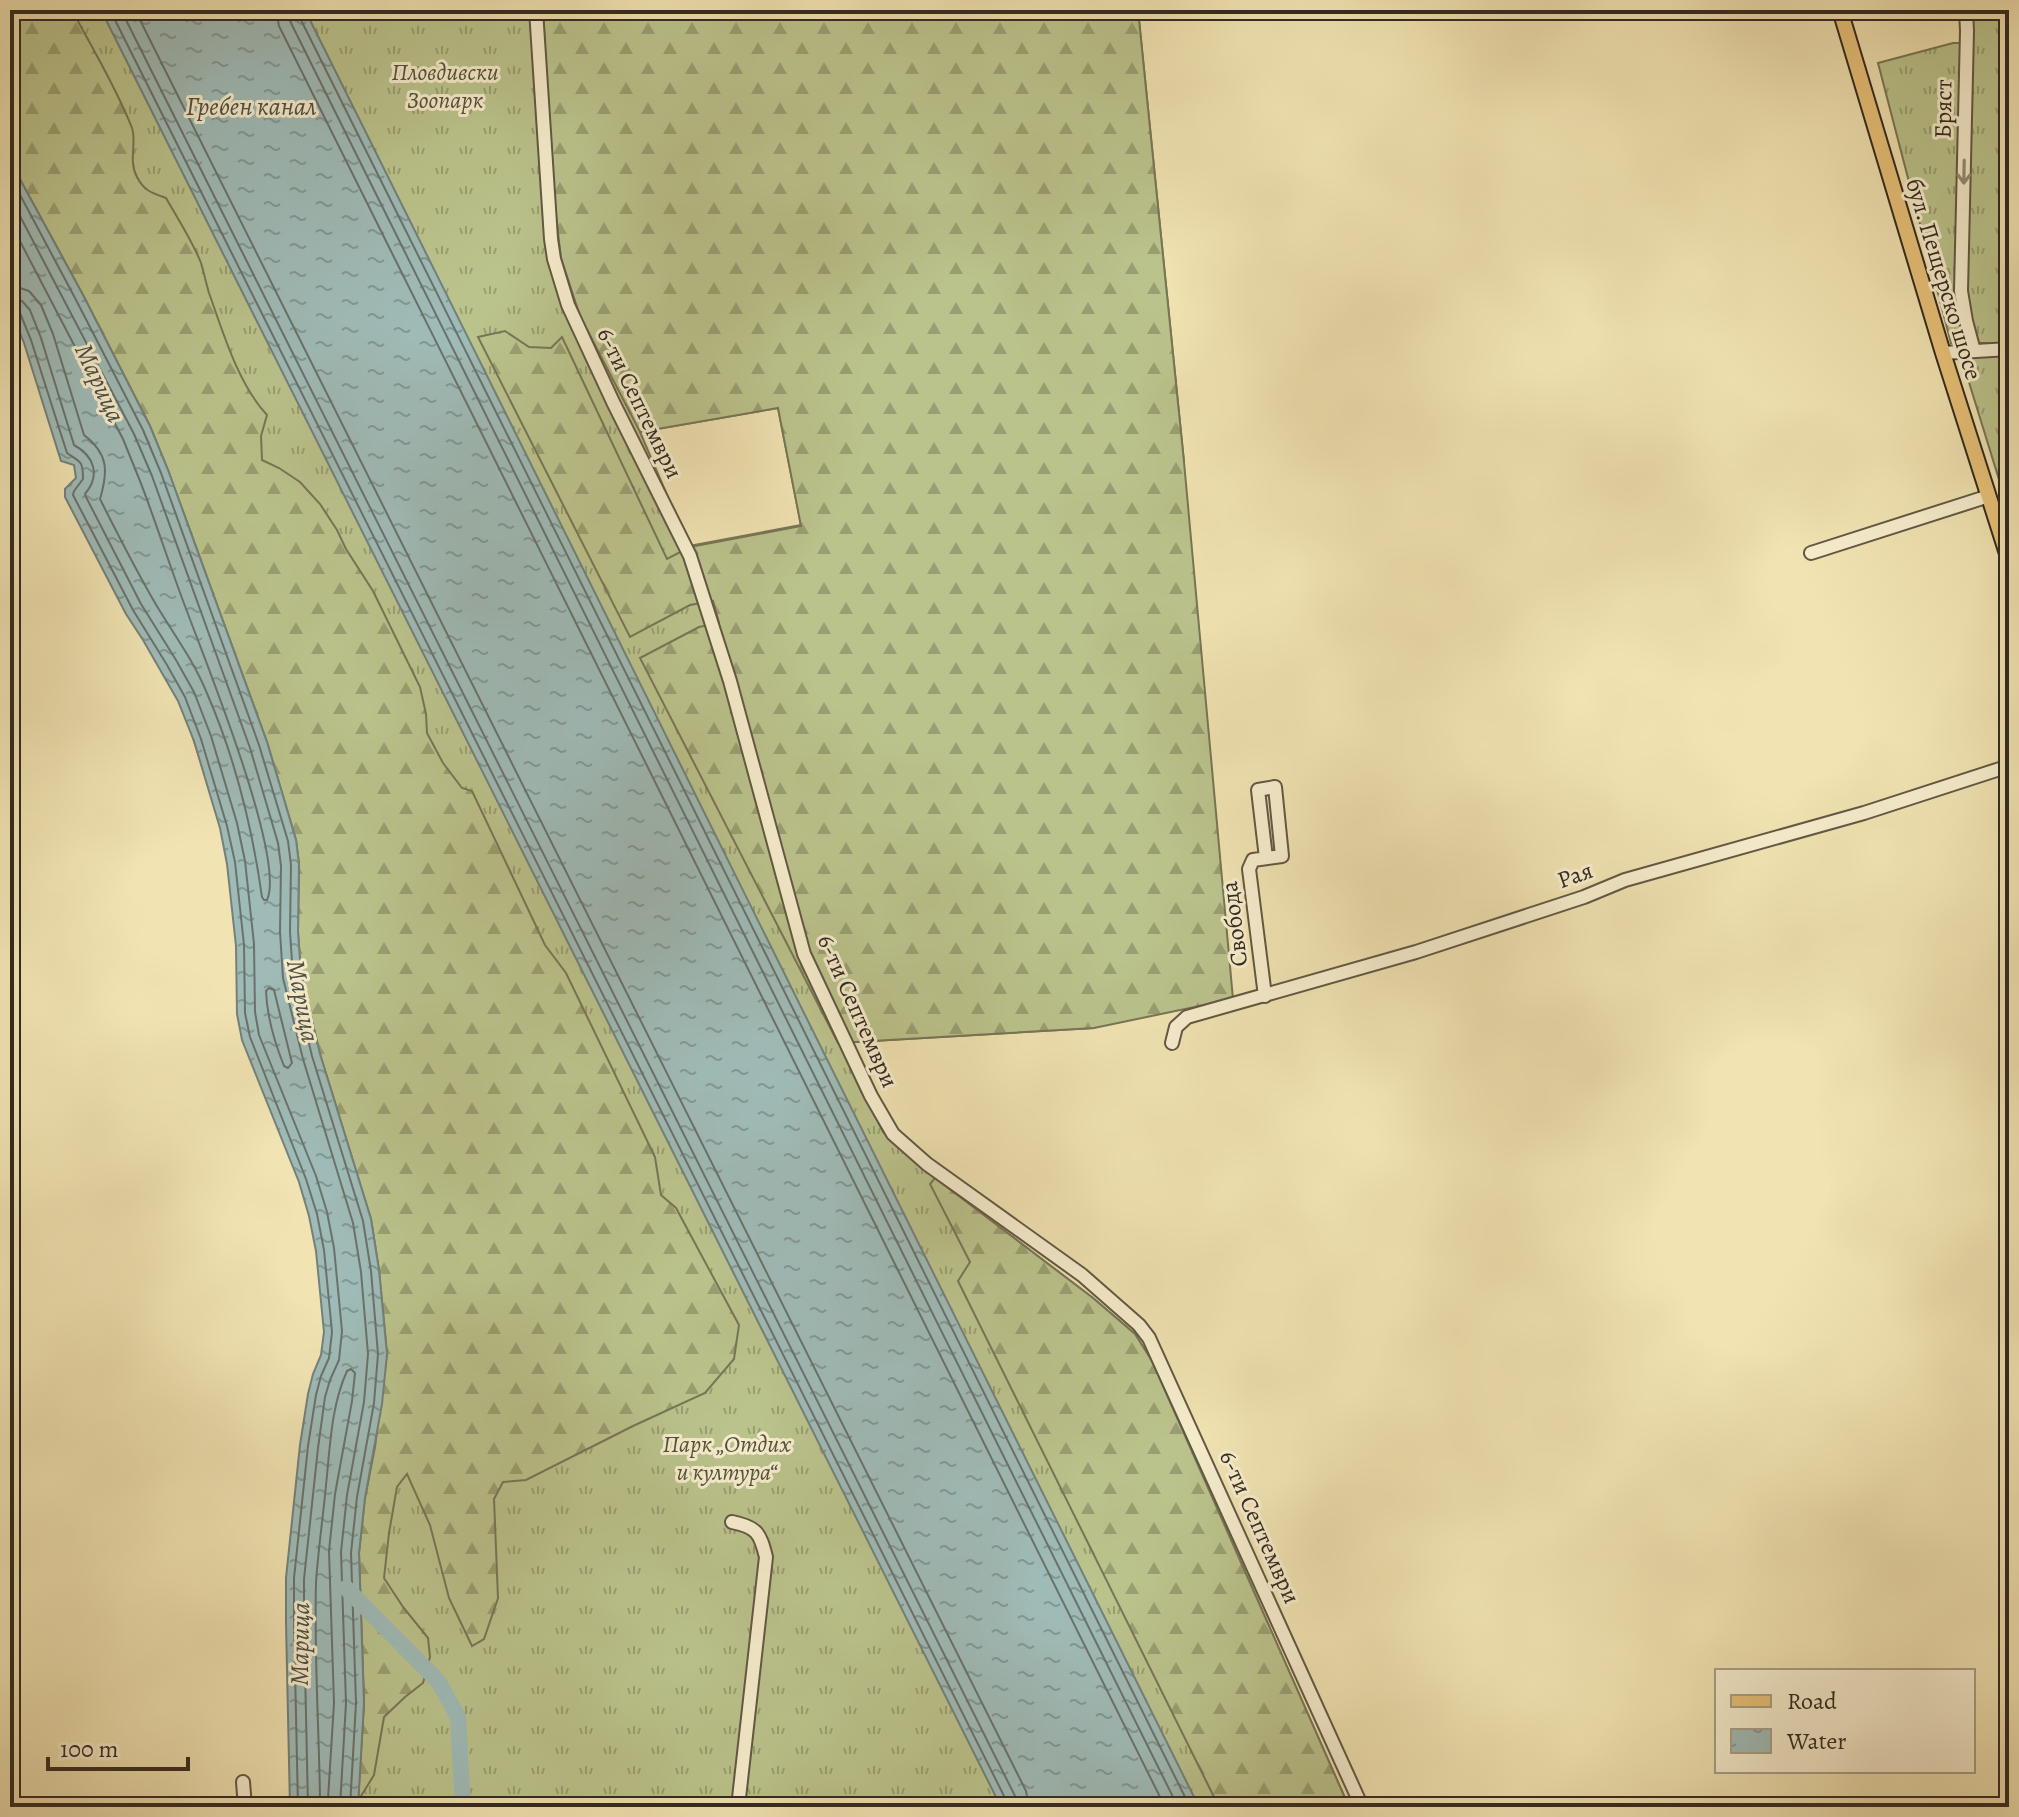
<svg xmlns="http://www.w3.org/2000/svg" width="2019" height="1817" font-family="Alegreya,serif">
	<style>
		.grass { fill: url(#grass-tufts); stroke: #777656; stroke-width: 2; fill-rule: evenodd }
		.forest { fill: url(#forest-firs); stroke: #777656; stroke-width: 2 }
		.water { fill: url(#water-ripples); stroke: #74817b; stroke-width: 2 }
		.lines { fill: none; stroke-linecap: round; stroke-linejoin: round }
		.shore { stroke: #69726c; stroke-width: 2 }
		.river { stroke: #9fbbb7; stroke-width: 16 }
		.minor-casing { stroke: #625844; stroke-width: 16 }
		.major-casing { stroke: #332a20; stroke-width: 18 }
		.minor { stroke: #f6edcd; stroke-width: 12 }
		.major { stroke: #e8c279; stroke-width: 14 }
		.oneway { stroke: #948c76 }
		.labels { text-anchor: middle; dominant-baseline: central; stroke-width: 6; stroke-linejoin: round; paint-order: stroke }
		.park-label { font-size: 24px; font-style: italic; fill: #55503b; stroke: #f6edcd }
		.street-label { font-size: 24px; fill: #332a20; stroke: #f6edcd }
		.water-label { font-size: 26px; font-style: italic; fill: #4e4e46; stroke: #f6edcd }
	</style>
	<defs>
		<pattern id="grass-tufts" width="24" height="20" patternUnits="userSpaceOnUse" patternTransform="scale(2)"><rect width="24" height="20" fill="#bbc38c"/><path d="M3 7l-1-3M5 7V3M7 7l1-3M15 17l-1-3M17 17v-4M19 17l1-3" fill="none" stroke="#999f72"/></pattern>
		<pattern id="forest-firs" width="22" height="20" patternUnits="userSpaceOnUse" patternTransform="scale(2)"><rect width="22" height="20" fill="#bbc38c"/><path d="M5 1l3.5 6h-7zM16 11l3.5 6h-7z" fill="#999f72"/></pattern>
		<pattern id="water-ripples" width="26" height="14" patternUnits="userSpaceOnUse" patternTransform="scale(2)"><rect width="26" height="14" fill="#9fbbb7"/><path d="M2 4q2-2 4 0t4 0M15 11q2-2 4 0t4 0" fill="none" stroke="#829894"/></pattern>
	</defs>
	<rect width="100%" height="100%" fill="#f1e3b2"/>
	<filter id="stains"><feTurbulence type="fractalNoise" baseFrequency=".0025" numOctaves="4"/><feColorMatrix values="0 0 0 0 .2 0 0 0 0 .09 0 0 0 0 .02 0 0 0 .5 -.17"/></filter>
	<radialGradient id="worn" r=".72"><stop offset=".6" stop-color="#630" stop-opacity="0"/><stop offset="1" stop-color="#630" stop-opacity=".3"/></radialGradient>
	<g class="grass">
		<path d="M 10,10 L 1138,10 L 1184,462 L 1094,1028 L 839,1043 L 883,1132 L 935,1178 L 1093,1298 L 1135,1334 L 1152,1361 L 1349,1807 L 358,1807 L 363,1744 L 359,1588 L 387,1354 L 13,166 L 10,161 ZM 778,408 L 801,525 L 689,546 L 640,432 Z"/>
		<path d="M 1970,10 L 2009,10 L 2009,343 L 1951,343 L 1878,63 L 1953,43 L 1969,43 Z"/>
		<path d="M 2009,355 L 2009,512 L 1964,366 L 1975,356 Z"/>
	</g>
	<g class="forest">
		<path d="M 10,10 L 72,10 C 92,48 116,87 132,128 C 137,142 128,161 137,177 C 144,191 152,193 166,198 C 178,219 192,240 201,263 C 204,273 206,283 209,293 C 223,332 238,384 267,415 L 261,436 L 262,460 L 279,468 L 300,482 L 320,504 L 337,530 L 346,549 L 373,591 L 420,687 L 426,714 L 427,733 L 443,763 L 462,788 L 472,791 L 545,945 L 566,973 L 655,1157 L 661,1195 L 676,1208 L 739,1325 L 734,1359 L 705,1393 L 633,1426 L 526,1480 L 503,1482 L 494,1499 L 498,1598 L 484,1639 L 472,1646 L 449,1598 L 430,1525 L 407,1474 L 397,1487 L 389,1533 L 384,1578 L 403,1607 L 428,1638 L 430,1657 L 423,1683 L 405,1697 L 384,1717 L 374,1775 L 358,1801 L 364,1703 L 359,1553 L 365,1498 L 375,1447 L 387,1354 L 379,1270 L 371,1219 L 320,1054 L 301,974 L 298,932 L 299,864 L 296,840 L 267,742 L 168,470 L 150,426 L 83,295 L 10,161 Z"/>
		<path d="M 543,10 L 1138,10 L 1184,462 L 1233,999 L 1094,1028 L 838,1043 L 640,658 L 699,627 L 719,623 L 713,601 L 690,605 L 630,637 L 478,337 L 505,331 L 529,347 L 551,348 L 562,337 L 667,559 L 690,547 L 801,526 L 778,408 L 640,432 L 580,316 L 561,258 L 553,190 Z"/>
		<path d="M 935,1178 L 1093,1298 L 1135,1334 L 1152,1361 L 1349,1807 L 1219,1807 L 958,1281 L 970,1262 L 930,1184 Z"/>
	</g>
	<g class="water">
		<path d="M 101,10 L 305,10 L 1199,1807 L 1001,1807 Z"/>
		<path d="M 10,161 L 83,295 L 150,426 L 168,470 L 267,742 L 296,840 L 299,864 L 298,932 L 301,974 L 320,1054 L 371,1219 L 379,1270 L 387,1354 L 382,1404 L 365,1498 L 359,1553 L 364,1703 L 358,1807 L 290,1807 L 286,1623 L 286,1578 L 300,1445 L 308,1394 L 313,1374 L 321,1355 L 324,1332 L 316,1251 L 309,1216 L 299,1182 L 242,1040 L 237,1014 L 236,946 L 227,864 L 220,828 L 194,741 L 178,701 L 143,640 L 126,614 L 65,497 L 65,489 L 76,478 L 74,465 L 61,461 L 24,343 L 10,308 Z"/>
	</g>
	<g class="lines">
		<g class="shore">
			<path d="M 110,10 L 1006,1800 L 1007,1807"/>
			<path d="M 121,10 L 1015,1796 L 1017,1807"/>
			<path d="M 135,10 L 1026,1791 L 1029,1807"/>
			<path d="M 276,10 L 279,26 L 1165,1807"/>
			<path d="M 288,10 L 290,21 L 1178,1807"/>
			<path d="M 298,10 L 299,16 L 1190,1807"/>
			<path d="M 10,176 L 75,298 L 143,430 L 161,473 L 259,745 L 288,841 L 291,865 L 290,932 L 293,976 L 312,1056 L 363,1221 L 371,1271 L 378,1354 L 374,1403 L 357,1497 L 351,1553 L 356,1703 L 350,1807"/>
			<path d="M 10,197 L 134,434 L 152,476 L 250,748 L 278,843 L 281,866 L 280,932 L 283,978 L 303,1059 L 353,1223 L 361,1272 L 368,1354 L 364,1402 L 347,1495 L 341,1552 L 346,1703 L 340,1807"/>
			<path d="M 10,222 L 123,439 L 140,481 C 157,525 171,570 188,614 C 206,663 286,859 267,900 L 264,900 L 262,897 C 252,826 235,757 206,691 C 192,657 169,628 151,596 C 133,564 116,531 100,499 C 108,472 109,454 84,435 L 53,334 L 41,305 L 29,291 L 20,288 L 10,287"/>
			<path d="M 10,299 L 22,301 L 30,310 L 41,338 L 74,445 C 94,456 101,475 85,494 L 86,497 L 141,604 L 176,660 L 194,692 L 211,736 L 237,823 L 245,861 L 254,944 L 255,1012 L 259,1035 L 316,1176 L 327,1212 L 334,1248 L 342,1331 L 339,1360 L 330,1380 L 325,1397 L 318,1448 L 304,1579 L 304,1623 L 308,1807"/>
			<path d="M 10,309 L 15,309 L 20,313 L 31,340 L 67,453 C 80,462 83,460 83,479 L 74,491 L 73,495 L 133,610 L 167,665 L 185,697 L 201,739 L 227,826 L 235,862 L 244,945 L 245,1013 L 250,1037 L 306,1179 L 317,1214 L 324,1250 L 332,1332 L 329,1358 L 321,1376 L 316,1395 L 308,1446 L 294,1578 L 294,1623 L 298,1807"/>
			<path d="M 269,988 L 274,990 L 292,1063 L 288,1068 L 284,1066 C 274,1041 267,1018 266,991 Z"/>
			<path d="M 351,1369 L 355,1373 L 352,1401 L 335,1494 L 329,1551 L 334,1703 L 328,1799 L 324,1803 L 320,1799 C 319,1727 314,1655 316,1583 C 318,1551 323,1518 326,1485 C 330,1448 331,1406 347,1371 Z"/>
		</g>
		<path class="river" d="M 346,1588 L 438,1681 L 458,1717 L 463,1807"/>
		<g class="minor-casing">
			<g id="minor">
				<path d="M 536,10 L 551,239 L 554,259 L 568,305 L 613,402 L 690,556 L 730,681 L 804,954 L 871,1096 L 893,1134 L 927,1164 L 1082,1275 L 1139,1325 L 1149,1338 L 1362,1807"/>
				<path d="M 1966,10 L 1967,31 L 1961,291 L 1966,321 L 1974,351"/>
				<path d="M 1943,353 L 2009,349"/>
				<path d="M 1811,553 L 1989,496"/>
				<path d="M 1265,996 L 1249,869 L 1253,860 L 1282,856 L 1275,787 L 1258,790 L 1266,858"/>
				<path d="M 1172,1043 L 1176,1027 L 1187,1017 L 1416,952 L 1584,897 L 1625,880 L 1864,813 L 2009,766"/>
				<path d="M 732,1522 C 757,1527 760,1533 766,1557 L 738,1807"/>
				<path d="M 243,1782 L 245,1807"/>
			</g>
		</g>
		<g class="major-casing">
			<path id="major" d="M 1840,10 L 1943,353 L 2009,560"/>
		</g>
		<use href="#minor" class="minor"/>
		<use href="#major" class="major"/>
	</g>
	<defs><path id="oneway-shaft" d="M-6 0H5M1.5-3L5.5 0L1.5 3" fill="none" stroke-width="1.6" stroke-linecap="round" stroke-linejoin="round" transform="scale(2)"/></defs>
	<use class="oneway" href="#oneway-shaft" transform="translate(1964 172) rotate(91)"/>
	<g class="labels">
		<g class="park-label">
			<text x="445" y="72">Пловдивски<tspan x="445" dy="28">Зоопарк</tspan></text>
			<text x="727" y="1444">Парк „Отдих<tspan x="727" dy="28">и култура“</tspan></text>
		</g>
		<g class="street-label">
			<text transform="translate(1943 109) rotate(-89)">Бряст</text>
			<text transform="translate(1944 279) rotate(73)">бул. Пещерско шосе</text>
			<text transform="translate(640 403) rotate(64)">6-ти Септември</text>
			<text transform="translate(1575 875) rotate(-20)">Рая</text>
			<text transform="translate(1234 924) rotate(-97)">Свобода</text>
			<text transform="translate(858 1011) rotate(66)">6-ти Септември</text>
			<text transform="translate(1260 1527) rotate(66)">6-ти Септември</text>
		</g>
		<g class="water-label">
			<text x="251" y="106">Гребен канал</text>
			<text transform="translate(100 383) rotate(65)">Марица</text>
			<text transform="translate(303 1001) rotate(79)">Марица</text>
			<text transform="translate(300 1644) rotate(-89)">Марица</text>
		</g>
	</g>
	<rect width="2019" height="1817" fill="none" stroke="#f1e3b2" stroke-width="40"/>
	<rect x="12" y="12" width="1995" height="1793" fill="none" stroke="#332a20" stroke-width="4"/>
	<rect x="20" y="20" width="1979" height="1777" fill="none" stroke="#332a20" stroke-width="2"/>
	<rect x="1715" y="1669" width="260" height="104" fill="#f6edcd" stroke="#a89f88" stroke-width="2"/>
	<rect x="1731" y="1695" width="40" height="12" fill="#e8c279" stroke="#a89f88" stroke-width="2"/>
	<text x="1787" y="1709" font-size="24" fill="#332a20">Road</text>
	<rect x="1731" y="1729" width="40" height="24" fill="url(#water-ripples)" stroke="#a89f88" stroke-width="2"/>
	<text x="1787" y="1749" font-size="24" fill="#332a20">Water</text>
	<path d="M48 1757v12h140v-12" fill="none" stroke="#332a20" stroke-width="4"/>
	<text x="60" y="1757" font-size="24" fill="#332a20" stroke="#f6edcd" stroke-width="6" paint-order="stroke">100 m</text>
	<rect width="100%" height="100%" filter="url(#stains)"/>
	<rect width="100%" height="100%" fill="url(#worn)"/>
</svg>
